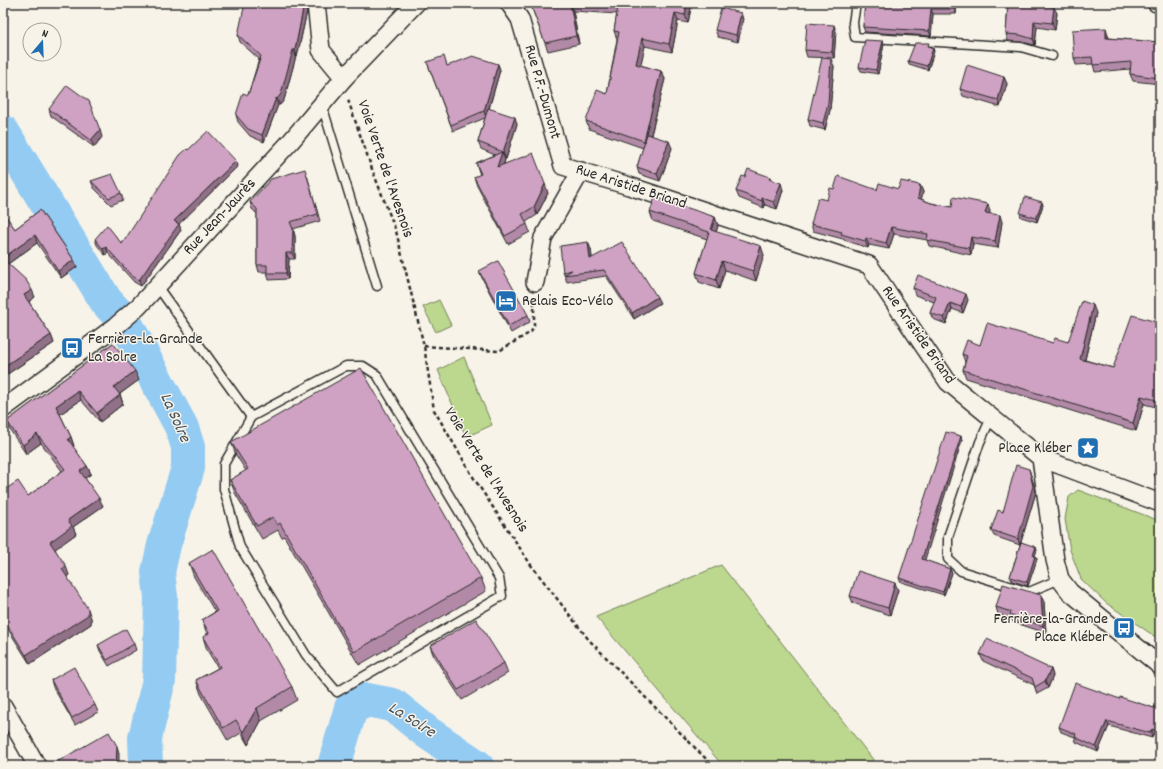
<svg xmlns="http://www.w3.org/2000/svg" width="1163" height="769" font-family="Dekko,sans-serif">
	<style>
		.green { fill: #bcd78e; stroke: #74815c }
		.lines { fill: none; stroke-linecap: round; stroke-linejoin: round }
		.river { stroke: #94cbf3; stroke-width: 34 }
		.lane-casing { stroke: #2b2b2b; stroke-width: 11 }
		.street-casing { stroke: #2b2b2b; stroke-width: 20 }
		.path { stroke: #2b2b2b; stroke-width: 2.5; stroke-dasharray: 4 3; stroke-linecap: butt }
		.lane { stroke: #f7f3e8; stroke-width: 8 }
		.street { stroke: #f7f3e8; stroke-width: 17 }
		.wall { fill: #b28aa7; stroke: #2b2b2b }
		.shaded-wall { fill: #917188; stroke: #2b2b2b }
		.building { fill: #cfa1c2; stroke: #2b2b2b }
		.labels { text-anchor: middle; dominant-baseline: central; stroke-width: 3; stroke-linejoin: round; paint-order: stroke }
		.street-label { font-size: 16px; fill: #2b2b2b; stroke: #f7f3e8 }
		.poi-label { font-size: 16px; fill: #2b2b2b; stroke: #f7f3e8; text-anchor: start }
		.water-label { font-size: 17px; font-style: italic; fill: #45535d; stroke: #f7f3e8 }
	</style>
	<rect width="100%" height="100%" fill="#f7f3e8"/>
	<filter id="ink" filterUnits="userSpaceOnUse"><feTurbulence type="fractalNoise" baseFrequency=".025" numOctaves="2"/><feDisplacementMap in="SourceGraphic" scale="8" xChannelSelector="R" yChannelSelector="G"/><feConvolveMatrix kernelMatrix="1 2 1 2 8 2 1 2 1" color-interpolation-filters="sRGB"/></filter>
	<g filter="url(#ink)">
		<g class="green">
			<path d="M 439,300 L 451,325 L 436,332 L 423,307 Z"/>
			<path d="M 464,357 L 492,425 L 466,437 L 438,370 Z"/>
			<path d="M 1078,490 L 1160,521 L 1160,640 L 1106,603 L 1081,579 L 1070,550 L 1065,519 L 1069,497 Z"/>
			<path d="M 721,565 L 878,766 L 723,766 L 596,617 Z"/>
		</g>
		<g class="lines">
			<g class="river">
				<path d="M 3,132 L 106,301 L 125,322 L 182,428 L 188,447 L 188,468 L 164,545 L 158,572 L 161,597 L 159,680 L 145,738 L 146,766"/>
				<path d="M 334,766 L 351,708 L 367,700 L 393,705 L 428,733 L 477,766"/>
			</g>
			<g class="lane-casing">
				<g id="lane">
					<path d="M 856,3 L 853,23 L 855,37 L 1021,47 L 1052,56"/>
					<path d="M 322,105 L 377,286"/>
					<path d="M 157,286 L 251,417"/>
					<path d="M 346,366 L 363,366 L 377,375 L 499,578 L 502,596 L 337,692 L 306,655 L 240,547 L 224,489 L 224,464 L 251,417 Z"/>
					<path d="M 991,418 L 980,442 L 948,537 L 948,559 L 961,571 L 1029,592 L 1060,579"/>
				</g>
			</g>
			<g class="street-casing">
				<g id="street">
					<path d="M 316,3 L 321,50 L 344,78"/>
					<path d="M 509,3 L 520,19 L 563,166 L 629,186 L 869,265 L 948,382 L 1041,458 L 1055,560 L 1060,579 L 1070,592 L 1160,666"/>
					<path d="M 1156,3 L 1160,3"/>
					<path d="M 535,282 L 543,238 L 581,171"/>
					<path d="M 3,409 L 116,326 L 138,307 L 291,141 L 344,78 L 416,3"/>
					<path d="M 1041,458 L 1160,503"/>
					<path d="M 3,706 L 37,766"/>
				</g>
			</g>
			<g class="path">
				<path d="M 348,100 L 372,169 L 396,231 L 424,346 L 434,410 L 475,480 L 531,565 L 589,640 L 713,766"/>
				<path d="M 424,346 L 499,351 L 531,332 L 534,326 L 534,300"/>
			</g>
			<use href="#lane" class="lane"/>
			<use href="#street" class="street"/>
		</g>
		<g class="wall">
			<path d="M 530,3 L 692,3 L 688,23 L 678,21 L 672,52 L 645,46 L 640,65 L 661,71 L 665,79 L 651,135 L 672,148 L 660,181 L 639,174 L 637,167 L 643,148 L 589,129 L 586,121 L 607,94 L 617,39 L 614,31 L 617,14 L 573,11 L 579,44 L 548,51 Z"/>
			<path d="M 865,3 L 957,3 L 956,14 L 933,14 L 931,36 L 865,32 L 863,27 Z"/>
			<path d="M 1008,3 L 1039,3 L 1040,5 L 1057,13 L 1055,30 L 1037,27 L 1035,45 L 1022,42 L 1008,41 L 1006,34 Z"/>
			<path d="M 307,11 L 297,57 L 296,56 L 284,100 L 280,105 L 278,105 L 264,142 L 250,136 L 238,122 L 236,115 L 248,95 L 259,59 L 240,42 L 238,35 Z"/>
			<path d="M 741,13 L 743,20 L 738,42 L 718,37 L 715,30 Z"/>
			<path d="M 836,31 L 834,58 L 807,57 L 805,50 Z"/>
			<path d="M 1108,35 L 1109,38 L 1160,42 L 1160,84 L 1133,81 L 1130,74 L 1130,69 L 1095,72 L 1093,64 L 1076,65 L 1074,58 Z"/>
			<path d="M 884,44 L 878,74 L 861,71 L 859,67 Z"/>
			<path d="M 930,47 L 934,51 L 928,70 L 909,64 L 908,61 Z"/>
			<path d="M 427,62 L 447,66 L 498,64 L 500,70 L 489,109 L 517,124 L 506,159 L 505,159 L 504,165 L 548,193 L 537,215 L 526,222 L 530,232 L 508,244 L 477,186 L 474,177 L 480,175 L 476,163 L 495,155 L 481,149 L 478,142 L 485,118 L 453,131 Z"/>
			<path d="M 834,66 L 830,110 L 825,130 L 810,126 L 808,119 Z"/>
			<path d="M 1004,77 L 1007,84 L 1000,107 L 963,96 L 960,89 Z"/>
			<path d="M 49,109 L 102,137 L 94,147 L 51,116 Z"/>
			<path d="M 188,150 L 236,161 L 238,166 L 179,224 L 181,230 L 141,286 L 134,282 L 108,253 L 105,255 L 97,245 L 95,239 L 122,244 Z"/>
			<path d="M 307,175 L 320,221 L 293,229 L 295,236 L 295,259 L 289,259 L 288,279 L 269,280 L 267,272 L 259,272 L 257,265 L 257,214 L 252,209 L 250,202 Z"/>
			<path d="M 745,177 L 770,177 L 771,179 L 783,190 L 777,209 L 765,205 L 764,208 L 739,198 L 736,191 Z"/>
			<path d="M 91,181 L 121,193 L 123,200 L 111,205 L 94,188 Z"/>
			<path d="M 920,185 L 923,192 L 921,199 L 931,203 L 952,207 L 990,211 L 989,214 L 1002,222 L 998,248 L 973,244 L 971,255 L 929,246 L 927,240 L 894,234 L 889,249 L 869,245 L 868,248 L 844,240 L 843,239 L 813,231 L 811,224 L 834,189 L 898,189 Z"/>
			<path d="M 1043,205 L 1037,222 L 1021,217 L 1020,213 Z"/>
			<path d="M 40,210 L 74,260 L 77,267 L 61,278 L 37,243 L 8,264 L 35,297 L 29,302 L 51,335 L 54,343 L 3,377 L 3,212 L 15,229 Z"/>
			<path d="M 650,212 L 715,217 L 718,226 L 716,232 L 764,255 L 756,281 L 725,270 L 719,289 L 699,282 L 696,273 L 707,239 L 653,221 Z"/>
			<path d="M 591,249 L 592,258 L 660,303 L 634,319 L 606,276 L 567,282 L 563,272 Z"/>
			<path d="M 479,271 L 528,315 L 530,322 L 511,333 L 482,278 Z"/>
			<path d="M 913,288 L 968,300 L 963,313 L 952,309 L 946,324 L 933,319 L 930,313 L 934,302 L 915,295 Z"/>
			<path d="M 1096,313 L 1085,360 L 1113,368 L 1160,323 L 1160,408 L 1144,404 L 1136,431 L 966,378 L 963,370 L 965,362 L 962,354 L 980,345 L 1068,342 Z"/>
			<path d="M 113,343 L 139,380 L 120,394 L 123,404 L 100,422 L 81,400 L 60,414 L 71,437 L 74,446 L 73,447 L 87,466 L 91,474 L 85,478 L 103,506 L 73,527 L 76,534 L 55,549 L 69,575 L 67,577 L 91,618 L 91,624 L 30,664 L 4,623 L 3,624 L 3,491 L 28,496 L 62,471 L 41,443 L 26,454 L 10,430 L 7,421 Z"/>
			<path d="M 962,440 L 924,560 L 950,569 L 952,573 L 944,595 L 901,582 L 899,578 Z"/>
			<path d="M 231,442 L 481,578 L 486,591 L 359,665 L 284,536 L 282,538 L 278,530 L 262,539 L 235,493 L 230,480 L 246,471 L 236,455 Z"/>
			<path d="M 1160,458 L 1160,482 L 1157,480 L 1154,474 Z"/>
			<path d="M 1029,469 L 1036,492 L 1021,542 L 1037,550 L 1035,555 L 1037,559 L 1028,586 L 1012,581 L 1010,577 L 1020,545 L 994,536 L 991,530 Z"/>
			<path d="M 189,563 L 292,687 L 297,700 L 261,721 L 248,745 L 241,733 L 228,741 L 201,694 L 196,680 L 218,668 L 207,650 L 203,637 L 207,634 L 202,620 L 215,612 L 194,577 Z"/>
			<path d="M 898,590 L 890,615 L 853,603 L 850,596 Z"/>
			<path d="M 1044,602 L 1046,633 L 1013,622 L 1012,619 L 998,614 L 996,607 Z"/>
			<path d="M 134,644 L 136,650 L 109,666 L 100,651 L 98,645 Z"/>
			<path d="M 430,646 L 504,663 L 508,673 L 462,700 L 434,657 Z"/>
			<path d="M 980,654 L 1051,669 L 1053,676 L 1048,688 L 1037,694 L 1034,685 L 983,661 Z"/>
			<path d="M 51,680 L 95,705 L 98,712 L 75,725 L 53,687 Z"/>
			<path d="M 1120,699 L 1154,708 L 1160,707 L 1160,736 L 1153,734 L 1152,738 L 1109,726 L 1098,752 L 1076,742 L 1075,737 L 1061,732 L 1059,727 Z"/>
		</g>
		<g class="shaded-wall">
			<path d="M 570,3 L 573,11 L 579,44 L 576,36 Z"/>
			<path d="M 687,3 L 692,3 L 688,23 L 685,15 Z"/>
			<path d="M 955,3 L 957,3 L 956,14 L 954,9 Z"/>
			<path d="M 304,4 L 307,11 L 297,57 L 295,50 Z"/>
			<path d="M 1054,7 L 1057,13 L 1055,30 L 1052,23 Z"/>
			<path d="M 931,9 L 933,14 L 931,36 L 929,31 Z"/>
			<path d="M 675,13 L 678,21 L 672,52 L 669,44 Z"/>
			<path d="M 741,13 L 743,20 L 738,42 L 736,35 Z"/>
			<path d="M 1034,21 L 1037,27 L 1035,45 L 1033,39 Z"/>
			<path d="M 834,25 L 836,31 L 834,58 L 832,52 Z"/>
			<path d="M 1106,28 L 1108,35 L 1109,45 L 1106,38 Z"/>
			<path d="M 642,38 L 645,46 L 639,73 L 636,64 Z"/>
			<path d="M 883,41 L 884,44 L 878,74 L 876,70 Z"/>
			<path d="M 933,48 L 934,51 L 928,70 L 927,66 Z"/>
			<path d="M 293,50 L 296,56 L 284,100 L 280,105 L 277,99 Z"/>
			<path d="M 831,59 L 834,66 L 830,110 L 825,130 L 823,123 Z"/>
			<path d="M 498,64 L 500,70 L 486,118 L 484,111 Z"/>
			<path d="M 661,71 L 665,79 L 647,150 L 644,141 Z"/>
			<path d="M 1004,77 L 1007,84 L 1000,107 L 998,100 Z"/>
			<path d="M 276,98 L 278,105 L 264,142 L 262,135 Z"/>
			<path d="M 515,117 L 517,124 L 506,159 L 503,152 Z"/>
			<path d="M 100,130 L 102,137 L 94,147 L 91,140 Z"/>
			<path d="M 669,141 L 672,148 L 660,181 L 657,174 Z"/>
			<path d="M 502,152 L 505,160 L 500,176 L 497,167 Z"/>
			<path d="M 236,161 L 238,166 L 179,224 L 181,230 L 141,286 L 139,280 L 174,221 Z"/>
			<path d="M 781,183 L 783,190 L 777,209 L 774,202 Z"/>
			<path d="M 545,184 L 548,193 L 537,215 L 534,207 Z"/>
			<path d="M 920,185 L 923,192 L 920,205 L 918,198 Z"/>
			<path d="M 762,198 L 765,205 L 764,208 L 762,201 Z"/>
			<path d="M 1042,202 L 1043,205 L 1037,222 L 1036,218 Z"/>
			<path d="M 988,204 L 990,211 L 988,220 L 985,213 Z"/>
			<path d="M 1000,215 L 1002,222 L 998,248 L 995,241 Z"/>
			<path d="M 715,217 L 718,226 L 714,239 L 711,230 Z"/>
			<path d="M 891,227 L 894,234 L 889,249 L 886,243 Z"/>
			<path d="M 293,229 L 295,236 L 295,259 L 292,253 Z"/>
			<path d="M 35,235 L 37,243 L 5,266 L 3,260 L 3,258 Z"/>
			<path d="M 971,237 L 973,244 L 971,255 L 969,248 Z"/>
			<path d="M 866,238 L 869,245 L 868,248 L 865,241 Z"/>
			<path d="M 588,242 L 591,249 L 593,266 L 590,259 Z"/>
			<path d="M 761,246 L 764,255 L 756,281 L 753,271 Z"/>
			<path d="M 106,247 L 108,253 L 105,255 L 103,249 Z"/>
			<path d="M 286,253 L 289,259 L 288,279 L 286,273 Z"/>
			<path d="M 74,260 L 77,267 L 61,278 L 58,271 Z"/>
			<path d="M 722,261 L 725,270 L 719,289 L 716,280 Z"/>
			<path d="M 32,290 L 35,297 L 27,303 L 24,295 Z"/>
			<path d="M 966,294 L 968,300 L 963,313 L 961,307 Z"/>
			<path d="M 657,297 L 660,303 L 634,319 L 632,313 Z"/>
			<path d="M 950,303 L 952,309 L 946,324 L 944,318 Z"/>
			<path d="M 1093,305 L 1096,313 L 1083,367 L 1080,359 Z"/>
			<path d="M 51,335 L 54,343 L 3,377 L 3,367 Z"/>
			<path d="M 135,371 L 139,380 L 117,396 L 114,387 Z"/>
			<path d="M 78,391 L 81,400 L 59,415 L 56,406 Z"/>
			<path d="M 120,395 L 123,404 L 100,422 L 97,413 Z"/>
			<path d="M 1141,396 L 1144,404 L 1136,431 L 1133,423 Z"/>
			<path d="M 37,434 L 41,443 L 26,454 L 23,445 Z"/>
			<path d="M 961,436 L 962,440 L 924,563 L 922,559 Z"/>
			<path d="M 71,437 L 74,446 L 71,448 L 68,439 Z"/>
			<path d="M 87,466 L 91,474 L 83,480 L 80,471 Z"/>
			<path d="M 1029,469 L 1036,492 L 1020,545 L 1018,539 Z"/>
			<path d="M 99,498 L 103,506 L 73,527 L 76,534 L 54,550 L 50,542 L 68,520 Z"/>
			<path d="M 1036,547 L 1037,550 L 1034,558 L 1033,555 Z"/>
			<path d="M 1035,556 L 1037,559 L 1028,586 L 1027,582 Z"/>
			<path d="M 66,566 L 69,575 L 65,578 L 62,569 Z"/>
			<path d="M 950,569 L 952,573 L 944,595 L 943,592 Z"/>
			<path d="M 895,583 L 898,590 L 890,615 L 888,608 Z"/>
			<path d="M 1041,595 L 1044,602 L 1046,633 L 1043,626 Z"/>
			<path d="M 88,609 L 91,618 L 91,624 L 30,664 L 26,655 Z"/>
			<path d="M 1051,669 L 1053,676 L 1048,688 L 1045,681 Z"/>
			<path d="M 257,708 L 261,721 L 248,745 L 243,732 Z"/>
			<path d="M 1107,721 L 1109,726 L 1098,752 L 1096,747 Z"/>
			<path d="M 1152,729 L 1153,734 L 1152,738 L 1150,733 Z"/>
			<path d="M 117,746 L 119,753 L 119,766 L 116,766 Z"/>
		</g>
		<g class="building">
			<path d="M 245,3 L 298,3 L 304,4 L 295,50 L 293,50 L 281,94 L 277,99 L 276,98 L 262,135 L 248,129 L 236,115 L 243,93 L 248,95 L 261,56 L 238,35 Z"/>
			<path d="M 530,3 L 570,3 L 576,36 L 545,43 Z"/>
			<path d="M 579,3 L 687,3 L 685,15 L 675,13 L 669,44 L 642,38 L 636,64 L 661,71 L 644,141 L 586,121 L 597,90 L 607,94 L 619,32 L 614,31 L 618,6 Z"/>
			<path d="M 865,3 L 955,3 L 954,9 L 931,9 L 929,31 L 863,27 Z"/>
			<path d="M 1008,3 L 1037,3 L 1037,5 L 1054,7 L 1052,23 L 1034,21 L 1033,39 L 1020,35 L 1006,34 Z"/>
			<path d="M 721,8 L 741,13 L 736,35 L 715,30 Z"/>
			<path d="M 807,23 L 834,25 L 832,52 L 805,50 Z"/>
			<path d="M 1106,28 L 1106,38 L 1160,42 L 1160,70 L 1159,78 L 1130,74 L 1131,62 L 1093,65 L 1092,57 L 1074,58 L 1072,30 Z"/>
			<path d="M 865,40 L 883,41 L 876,70 L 859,67 Z"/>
			<path d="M 915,43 L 929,43 L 928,46 L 933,48 L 927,66 L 908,61 Z"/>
			<path d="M 444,56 L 447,66 L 473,56 L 498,64 L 484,111 L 451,125 L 427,62 Z"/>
			<path d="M 822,58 L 831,59 L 828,103 L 823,123 L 808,119 Z"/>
			<path d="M 967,65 L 1004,77 L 998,100 L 960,89 Z"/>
			<path d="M 67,85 L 89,101 L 100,130 L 91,140 L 49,109 Z"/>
			<path d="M 488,108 L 515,117 L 503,152 L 478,142 Z"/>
			<path d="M 208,131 L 236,161 L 174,221 L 179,224 L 139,280 L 132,276 L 106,247 L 103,249 L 95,239 L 107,225 L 122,244 L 180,155 L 187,149 L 188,150 Z"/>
			<path d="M 647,134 L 669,141 L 657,174 L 637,167 Z"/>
			<path d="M 502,152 L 497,167 L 533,153 L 545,184 L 534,207 L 522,214 L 527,224 L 505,236 L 474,177 L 481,174 L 476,163 Z"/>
			<path d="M 305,169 L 318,214 L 290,222 L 293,229 L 292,253 L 286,253 L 286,273 L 267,273 L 267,265 L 257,265 L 257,209 L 250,202 L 271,179 Z"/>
			<path d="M 748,169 L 770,177 L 769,179 L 781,183 L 774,202 L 762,198 L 762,201 L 736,191 L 742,176 L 745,177 Z"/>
			<path d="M 112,174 L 121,193 L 109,198 L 91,181 Z"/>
			<path d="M 838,176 L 877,190 L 879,183 L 898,189 L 901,181 L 920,185 L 918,198 L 931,203 L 952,207 L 953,197 L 988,204 L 985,213 L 1000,215 L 995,241 L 971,237 L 969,248 L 927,240 L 928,234 L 891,227 L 886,243 L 866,238 L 865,241 L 841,234 L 842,232 L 811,224 L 818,198 L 827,200 L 830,188 L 834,189 Z"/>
			<path d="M 655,197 L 715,217 L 711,230 L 761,246 L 753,271 L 722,261 L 716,280 L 696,273 L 709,232 L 650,212 Z"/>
			<path d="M 1025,197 L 1042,202 L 1036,218 L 1020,213 Z"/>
			<path d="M 40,210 L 74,260 L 58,271 L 35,235 L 3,258 L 3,212 L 15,229 Z"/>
			<path d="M 588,242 L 590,259 L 622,242 L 657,297 L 632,313 L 604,270 L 564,275 L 572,270 L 563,272 L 560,246 Z"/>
			<path d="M 3,259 L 26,280 L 32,290 L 24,295 L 51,335 L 3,367 Z"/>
			<path d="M 498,261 L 528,315 L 509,326 L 479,271 Z"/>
			<path d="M 918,275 L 966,294 L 961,307 L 950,303 L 944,318 L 930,313 L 936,297 L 913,288 Z"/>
			<path d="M 1082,301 L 1093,305 L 1080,359 L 1113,368 L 1132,315 L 1160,323 L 1160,401 L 1141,396 L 1133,423 L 963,370 L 967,356 L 962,354 L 967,340 L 980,345 L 987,323 L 1053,343 L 1055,338 L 1068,342 Z"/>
			<path d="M 113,343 L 135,371 L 114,387 L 120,395 L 97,413 L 78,391 L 56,406 L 71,437 L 68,439 L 87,466 L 80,471 L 99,498 L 68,520 L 72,526 L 50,542 L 66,566 L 62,569 L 88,609 L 88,615 L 26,655 L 3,618 L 3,491 L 18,481 L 28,496 L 65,469 L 37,434 L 23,445 L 7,421 Z"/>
			<path d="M 361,368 L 481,578 L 354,652 L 280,523 L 277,525 L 273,517 L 257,526 L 230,480 L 248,469 L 231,442 Z"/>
			<path d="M 946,432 L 961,436 L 922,559 L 950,569 L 943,592 L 899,578 Z"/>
			<path d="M 1160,458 L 1160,476 L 1154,474 Z"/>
			<path d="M 1016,465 L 1029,469 L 1033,486 L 1018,539 L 991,530 L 998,510 L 1003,512 Z"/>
			<path d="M 1021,542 L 1036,547 L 1033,555 L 1035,556 L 1027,582 L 1010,577 Z"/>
			<path d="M 213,549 L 292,687 L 257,708 L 243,732 L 236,720 L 223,728 L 196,680 L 220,667 L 203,637 L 209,633 L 202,620 L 217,611 L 189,563 Z"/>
			<path d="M 858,571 L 895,583 L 888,608 L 850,596 Z"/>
			<path d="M 1003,584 L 1041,595 L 1043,626 L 1010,615 L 1011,612 L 996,607 Z"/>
			<path d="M 476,619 L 504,663 L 458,690 L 430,646 Z"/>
			<path d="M 126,629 L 134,644 L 107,660 L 98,645 Z"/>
			<path d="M 987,639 L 1051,669 L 1045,681 L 1035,687 L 1032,678 L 980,654 Z"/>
			<path d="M 74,667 L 95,705 L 72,718 L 51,680 Z"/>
			<path d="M 1075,683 L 1120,699 L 1120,697 L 1154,708 L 1155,706 L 1160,707 L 1160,732 L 1152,729 L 1150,733 L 1107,721 L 1096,747 L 1075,737 L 1076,734 L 1059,727 Z"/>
			<path d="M 109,732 L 117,746 L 116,766 L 54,766 L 53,764 Z"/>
		</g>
	</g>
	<defs>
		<g id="hotel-square" transform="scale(1.15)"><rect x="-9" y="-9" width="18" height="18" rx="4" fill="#1f6fb2" stroke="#f7f3e8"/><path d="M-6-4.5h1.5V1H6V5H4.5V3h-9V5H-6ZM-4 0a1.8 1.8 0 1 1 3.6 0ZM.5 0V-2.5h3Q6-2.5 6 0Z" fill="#fff"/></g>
		<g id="bus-square" transform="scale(1.15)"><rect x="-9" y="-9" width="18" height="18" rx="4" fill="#1f6fb2" stroke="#f7f3e8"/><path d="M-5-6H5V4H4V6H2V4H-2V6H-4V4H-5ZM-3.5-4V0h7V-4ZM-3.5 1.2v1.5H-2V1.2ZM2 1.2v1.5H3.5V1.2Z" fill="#fff"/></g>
		<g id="sight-square" transform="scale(1.15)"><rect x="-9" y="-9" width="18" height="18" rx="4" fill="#1f6fb2" stroke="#f7f3e8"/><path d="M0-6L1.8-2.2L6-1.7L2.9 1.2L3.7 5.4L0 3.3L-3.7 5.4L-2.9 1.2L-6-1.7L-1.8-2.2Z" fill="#fff"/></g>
	</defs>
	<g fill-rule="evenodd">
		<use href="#hotel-square" x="506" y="301"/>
		<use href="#bus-square" x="72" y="348"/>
		<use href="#sight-square" x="1088" y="448"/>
		<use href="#bus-square" x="1124" y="628"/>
	</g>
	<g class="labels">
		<g class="street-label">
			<text transform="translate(542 92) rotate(74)">Rue P.F.-Dumont</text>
			<text transform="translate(385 169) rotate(71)">Voie Verte de l'Avesnois</text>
			<text transform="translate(631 187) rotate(18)">Rue Aristide Briand</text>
			<text transform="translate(220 217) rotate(-47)">Rue Jean-Jaurès</text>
			<text transform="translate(918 335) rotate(55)">Rue Aristide Briand</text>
			<text transform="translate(486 470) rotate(58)">Voie Verte de l'Avesnois</text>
		</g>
		<g class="poi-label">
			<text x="522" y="301">Relais Eco-Vélo</text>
			<text x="88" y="339">Ferrière-la-Grande<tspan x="88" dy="18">La Solre</tspan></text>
			<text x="1072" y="448" text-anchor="end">Place Kléber</text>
			<text x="1108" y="619" text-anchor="end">Ferrière-la-Grande<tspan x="1108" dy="18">Place Kléber</tspan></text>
		</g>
		<g class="water-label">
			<text transform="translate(174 418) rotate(66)">La Solre</text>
			<text transform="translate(411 721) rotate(32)">La Solre</text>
		</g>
	</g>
	<rect width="1163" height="769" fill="none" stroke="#f7f3e8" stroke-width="16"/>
	<rect x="8" y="8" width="1147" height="753" fill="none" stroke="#2b2b2b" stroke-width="1.5" filter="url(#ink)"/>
	<g transform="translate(42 42) rotate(19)"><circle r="19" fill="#f7f3e8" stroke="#a5a39c"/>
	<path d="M0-3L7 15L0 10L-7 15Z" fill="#1f6fb2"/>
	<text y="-6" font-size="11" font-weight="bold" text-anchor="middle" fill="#2b2b2b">N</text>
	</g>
</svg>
